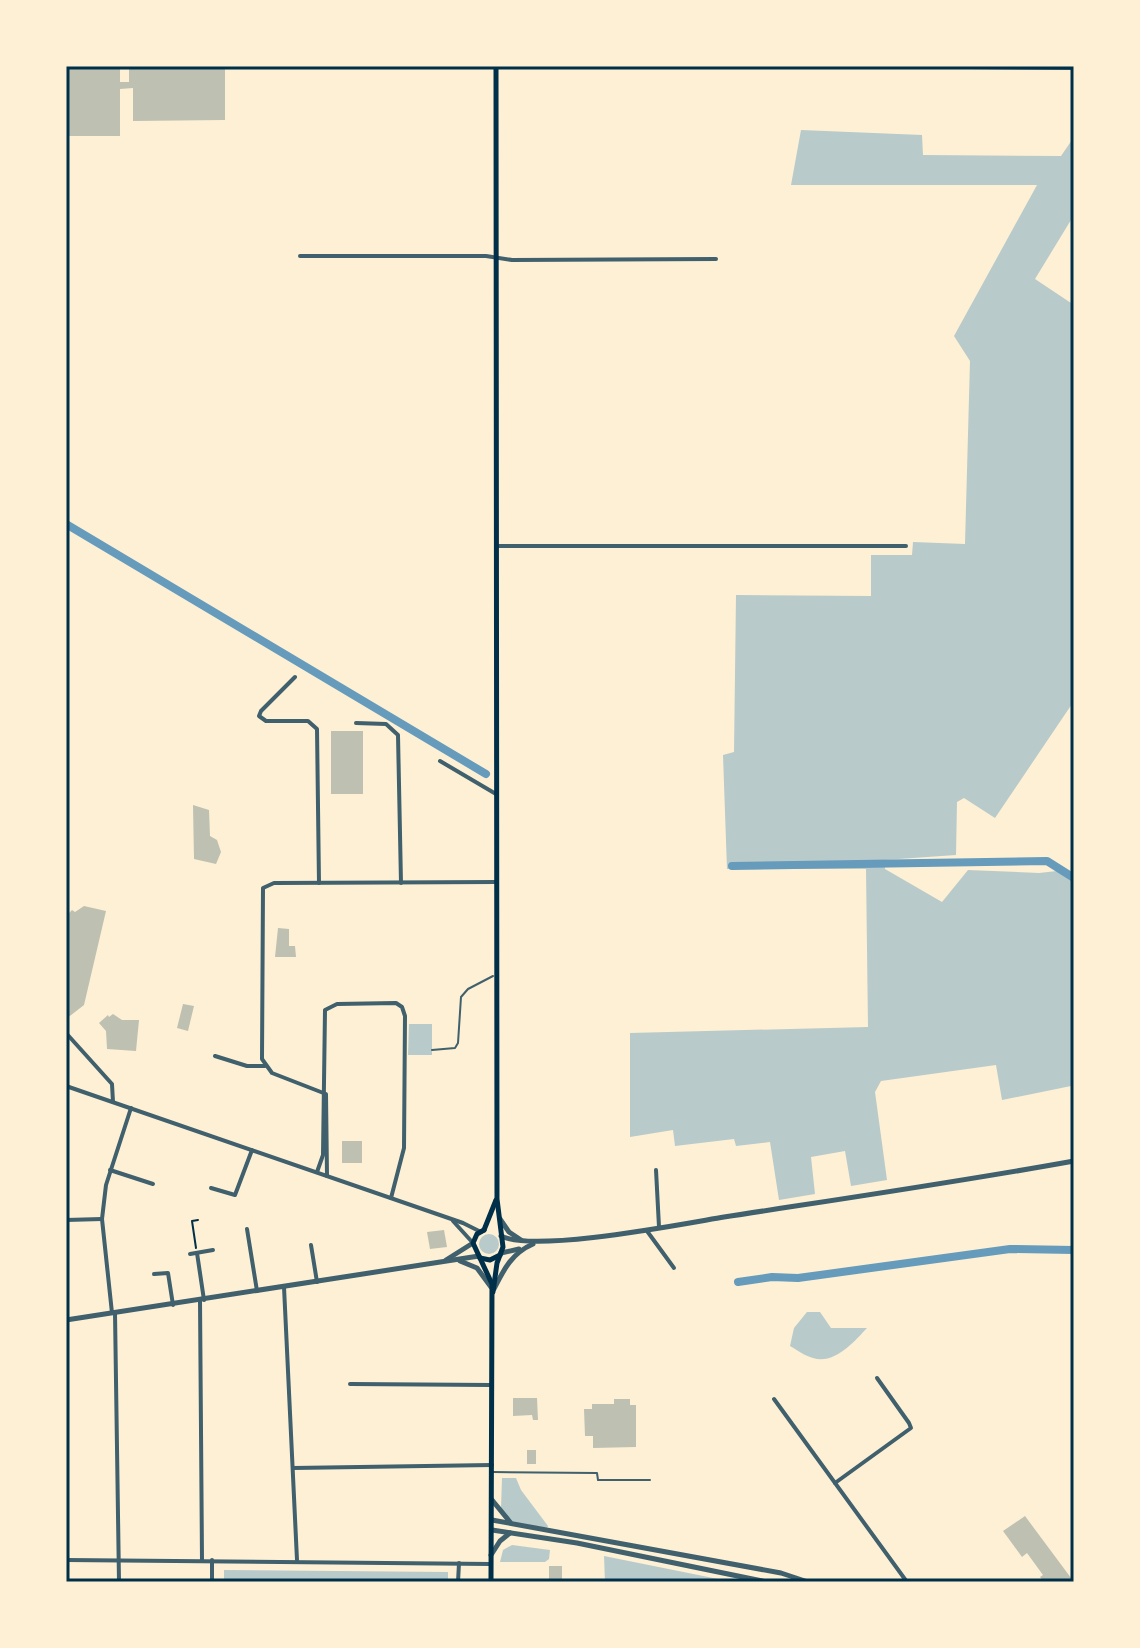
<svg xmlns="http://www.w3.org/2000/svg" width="1140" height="1648" font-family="Ubuntu,sans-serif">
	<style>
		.green { fill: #b9caca }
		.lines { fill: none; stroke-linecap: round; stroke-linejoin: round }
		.canal { stroke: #669bbc; stroke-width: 8 }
		.building { fill: #bec0b2 }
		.path { stroke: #003049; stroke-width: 2 }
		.service { stroke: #3f606c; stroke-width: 2 }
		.minor { stroke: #3f606c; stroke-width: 4 }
		.tertiary { stroke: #3f606c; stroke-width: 5 }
		.secondary { stroke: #003049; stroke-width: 5 }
		.neatline { fill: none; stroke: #003049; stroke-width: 3 }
	</style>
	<rect width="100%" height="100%" fill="#fdf0d5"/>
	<g class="green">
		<path d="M 801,130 L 922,135 L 923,155 L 1061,156 L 1074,137 L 1074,215 L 1035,279 L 1074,305 L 1074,701 L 995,818 L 964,798 L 957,802 L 956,855 L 884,860 L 885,869 L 942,902 L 968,870 L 1039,873 L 1057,871 L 1074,881 L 1074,1102 L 1071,1086 L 1002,1100 L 996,1065 L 881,1081 L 875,1092 L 887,1180 L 851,1186 L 845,1151 L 811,1157 L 815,1194 L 779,1200 L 770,1142 L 736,1146 L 734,1139 L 675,1146 L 673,1130 L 630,1137 L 630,1033 L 868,1027 L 866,869 L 727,869 L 723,755 L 734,752 L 736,595 L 871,596 L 871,555 L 912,555 L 913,542 L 965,544 L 970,361 L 954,336 L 1037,185 L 791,185 Z"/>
		<path d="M 409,1024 L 432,1024 L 432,1055 L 408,1055 Z"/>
		<circle cx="489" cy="1244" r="10"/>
		<path d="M 807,1312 L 820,1312 L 831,1328 L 867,1328 C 854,1342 834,1365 813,1358 C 805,1356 797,1350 790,1346 L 794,1328 Z"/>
		<path d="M 502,1478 L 516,1478 L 521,1490 L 548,1526 L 547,1528 L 510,1522 L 501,1508 Z"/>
		<path d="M 512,1545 L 550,1550 L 549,1559 L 545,1562 L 500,1562 L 503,1550 Z"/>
		<path d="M 604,1556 L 733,1582 L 734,1582 L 605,1582 Z"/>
		<path d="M 224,1570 L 448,1572 L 448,1582 L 224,1582 Z"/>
	</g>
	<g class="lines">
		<g class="canal">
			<path d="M 66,524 L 486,774"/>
			<path d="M 732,866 L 1047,861 L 1074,878"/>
			<path d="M 738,1282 L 772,1277 L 798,1278 L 1010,1249 L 1074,1250"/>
		</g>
	</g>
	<g class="building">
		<path d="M 66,66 L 120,66 L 120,82 L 129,82 L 129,66 L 225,66 L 225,120 L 133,121 L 133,88 L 120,89 L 120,136 L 66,136 Z"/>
		<rect x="331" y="731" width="32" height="63"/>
		<path d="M 193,805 L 209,810 L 210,836 L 217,840 L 221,852 L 216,864 L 194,859 Z"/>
		<path d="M 84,906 L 106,911 L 84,1005 L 66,1019 L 66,916 L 72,910 L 75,912 Z"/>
		<path d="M 278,928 L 289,929 L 289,946 L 295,946 L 296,957 L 275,957 Z"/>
		<path d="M 183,1004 L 194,1006 L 188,1031 L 177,1028 Z"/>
		<path d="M 113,1014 L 122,1020 L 139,1020 L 136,1051 L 107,1049 L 106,1031 L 99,1023 L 108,1015 L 109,1017 Z"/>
		<rect x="342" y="1141" width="20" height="22"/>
		<path d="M 444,1230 L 447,1247 L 430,1249 L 427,1232 Z"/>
		<path d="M 513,1398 L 537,1398 L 538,1420 L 533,1420 L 532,1415 L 513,1416 Z"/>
		<path d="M 614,1399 L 630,1399 L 630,1405 L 636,1405 L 636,1447 L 593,1448 L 593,1436 L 585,1436 L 584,1409 L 592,1409 L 592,1404 L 614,1404 Z"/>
		<rect x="527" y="1450" width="9" height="14"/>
		<path d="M 1025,1516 L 1074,1582 L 1044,1582 L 1040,1577 L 1043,1575 L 1027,1553 L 1022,1557 L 1003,1531 Z"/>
		<rect x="549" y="1566" width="13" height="16"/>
	</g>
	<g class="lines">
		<path class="path" d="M 196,1248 L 192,1221 L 198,1220"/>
		<g class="service">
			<path d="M 432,1050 L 455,1048 L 458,1043 L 461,997 L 468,989 L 493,976"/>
			<path d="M 493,1472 L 597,1473 L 598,1480 L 650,1480"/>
		</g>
		<g class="minor">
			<path d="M 874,66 L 1074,68"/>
			<path d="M 300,256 L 486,256 L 512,260 L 716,259"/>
			<path d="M 496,546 L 906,546"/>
			<path d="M 295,677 L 261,711 L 259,716 L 266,721 L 308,721 L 317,729 L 319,883"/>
			<path d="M 356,723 L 386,724 L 398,735 L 401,883"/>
			<path d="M 440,761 L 496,794"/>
			<path d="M 66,1033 L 112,1084 L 113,1102"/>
			<path d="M 215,1056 L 247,1066 L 265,1066"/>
			<path d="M 66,1086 L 463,1223 L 481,1232"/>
			<path d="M 110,1170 L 153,1184"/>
			<path d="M 656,1170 L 659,1227"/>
			<path d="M 317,1172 L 323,1155 L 325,1010 L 337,1004 L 396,1003 L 402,1007 L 405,1016 L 404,1148 L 391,1198"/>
			<path d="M 327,1176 L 326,1094 L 272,1073 L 262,1059 L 263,888 L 274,883 L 497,882"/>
			<path d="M 211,1188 L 235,1195 L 252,1150"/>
			<path d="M 66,1220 L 102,1219"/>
			<path d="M 453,1221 L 473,1243"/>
			<path d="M 247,1229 L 257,1291"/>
			<path d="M 647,1231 L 674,1268"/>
			<path d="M 311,1245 L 317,1282"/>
			<path d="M 197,1253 L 204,1300"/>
			<path d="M 190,1254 L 213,1250"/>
			<path d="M 154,1274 L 168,1273 L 173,1305"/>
			<path d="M 284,1287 L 297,1560"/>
			<path d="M 200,1300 L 202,1560"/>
			<path d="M 112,1313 L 102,1219 L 106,1185 L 131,1108"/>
			<path d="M 115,1313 L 119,1582"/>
			<path d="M 350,1384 L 491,1385"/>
			<path d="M 774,1399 L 907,1582"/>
			<path d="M 293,1468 L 492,1465"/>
			<path d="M 835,1483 L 911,1428 L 909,1423 L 877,1378"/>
			<path d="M 66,1560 L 491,1564"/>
			<path d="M 212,1582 L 212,1560"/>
			<path d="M 458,1582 L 459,1563"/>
		</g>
		<g class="tertiary">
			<path d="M 500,1219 L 509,1232 L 521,1240"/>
			<path d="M 501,1236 C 534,1253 682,1224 724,1217 C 841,1199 958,1182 1074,1161"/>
			<path d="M 501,1253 L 519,1249"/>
			<path d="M 446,1260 L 473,1243"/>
			<path d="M 460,1261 L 477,1268 L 491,1287"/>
			<path d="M 494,1289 C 504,1269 512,1253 533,1244"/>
			<path d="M 66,1320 L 479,1256"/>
			<path d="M 492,1500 L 510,1522"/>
			<path d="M 492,1520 L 781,1573 L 808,1582"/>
			<path d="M 492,1530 L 577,1543 L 767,1582"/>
			<path d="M 491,1555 L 500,1541 L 510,1533"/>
		</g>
		<g class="secondary">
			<path d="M 484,1230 L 477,1234 L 473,1243 L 492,1284 L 491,1582"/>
			<path d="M 484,1230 L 496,1200"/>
			<path d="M 480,1258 L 490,1260 L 500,1255"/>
			<path d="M 493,1292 L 497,1263 L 503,1247 L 497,1199 L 496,66"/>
		</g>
	</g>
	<rect width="1140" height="1648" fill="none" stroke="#fdf0d5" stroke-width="136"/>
	<rect x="68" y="68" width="1004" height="1512" class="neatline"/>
</svg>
